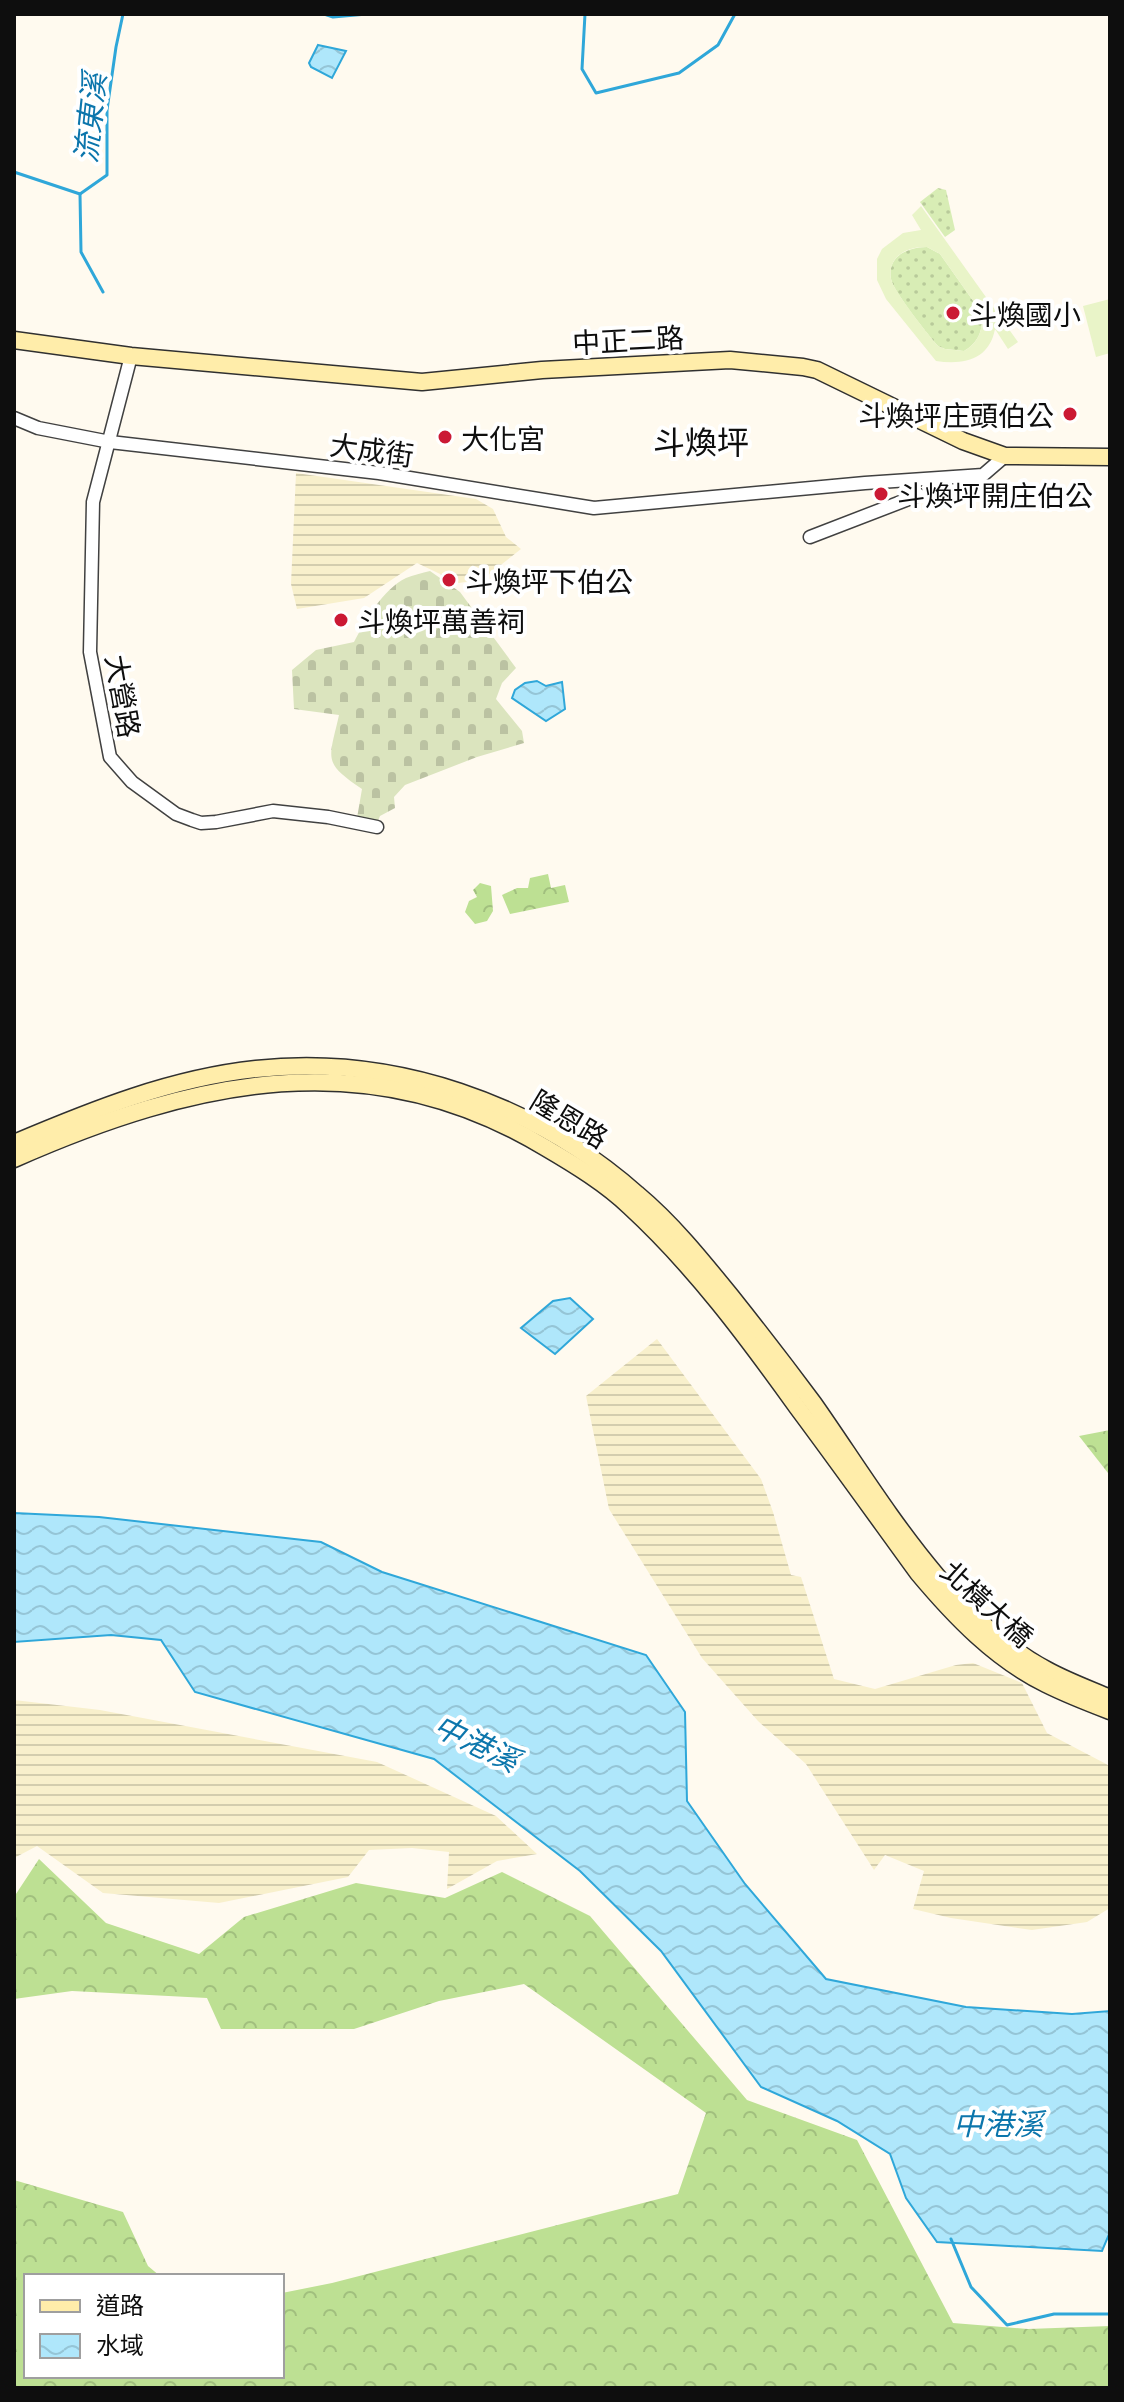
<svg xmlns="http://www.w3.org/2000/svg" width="1124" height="2402" font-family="'Playfair Display','Noto Sans TC',serif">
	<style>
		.farmland { fill: url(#farmland-rules) }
		.grass { fill: url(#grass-dots) }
		.forest { fill: url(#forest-crowns) }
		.cemetery { fill: url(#cemetery-stones) }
		.pitch { fill: #e9f4c8; fill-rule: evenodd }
		.water { fill: url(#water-waves); stroke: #2fa7d9; stroke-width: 2 }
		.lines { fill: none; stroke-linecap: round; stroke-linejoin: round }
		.stream { stroke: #2fa7d9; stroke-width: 3 }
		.street-casing { stroke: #414141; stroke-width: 15 }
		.secondary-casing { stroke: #303030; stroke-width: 19 }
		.street { stroke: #fff; stroke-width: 12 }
		.secondary { stroke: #ffedaa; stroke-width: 16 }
		.poi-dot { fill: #cb1934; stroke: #fff; stroke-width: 3 }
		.labels { text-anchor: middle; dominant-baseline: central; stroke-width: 8; stroke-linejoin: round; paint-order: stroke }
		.poi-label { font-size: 28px; fill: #0e0e0e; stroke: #fff; text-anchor: start }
		.street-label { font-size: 28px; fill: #0e0e0e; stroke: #fff }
		.water-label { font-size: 30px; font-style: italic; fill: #0c76ac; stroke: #fff }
		.quarter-label { font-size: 32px; fill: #0e0e0e; stroke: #fff }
	</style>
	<defs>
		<pattern id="farmland-rules" width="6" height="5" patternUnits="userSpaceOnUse" patternTransform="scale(2)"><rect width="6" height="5" fill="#f8f0cc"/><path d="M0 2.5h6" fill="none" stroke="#d3cdae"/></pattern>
		<pattern id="grass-dots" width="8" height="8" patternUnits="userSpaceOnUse" patternTransform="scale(2)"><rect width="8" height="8" fill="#d8edb5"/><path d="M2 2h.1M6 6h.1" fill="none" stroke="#b8ca9a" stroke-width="1.8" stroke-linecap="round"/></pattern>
		<pattern id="forest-crowns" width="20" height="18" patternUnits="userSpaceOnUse" patternTransform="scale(2)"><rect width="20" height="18" fill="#bde093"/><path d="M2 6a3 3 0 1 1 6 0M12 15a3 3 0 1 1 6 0" fill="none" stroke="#a1bf7e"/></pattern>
		<pattern id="cemetery-stones" width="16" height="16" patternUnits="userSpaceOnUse" patternTransform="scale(2)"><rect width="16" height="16" fill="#dbe4be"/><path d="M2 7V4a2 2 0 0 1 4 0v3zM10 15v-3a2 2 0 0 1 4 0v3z" fill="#bbc2a2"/></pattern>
		<pattern id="water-waves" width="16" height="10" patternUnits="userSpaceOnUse" patternTransform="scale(2)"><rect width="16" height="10" fill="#afe7fb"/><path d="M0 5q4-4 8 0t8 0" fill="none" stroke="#95c5d6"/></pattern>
	</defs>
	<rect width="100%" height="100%" fill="#fffaef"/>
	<g class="farmland">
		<path d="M 296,473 L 476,499 L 493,509 L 506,537 L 521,549 L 483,579 L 459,583 L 417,563 L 364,598 L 297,609 L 291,584 Z"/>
		<path d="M 657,1339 L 761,1479 L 773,1512 L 791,1575 L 801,1577 L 834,1679 L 875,1689 L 956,1665 L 973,1663 L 1022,1683 L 1047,1733 L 1110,1766 L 1110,1908 L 1087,1922 L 1032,1930 L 951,1918 L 913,1909 L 924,1871 L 885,1855 L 874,1870 L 806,1764 L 758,1721 L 702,1658 L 609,1509 L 586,1396 Z"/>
		<path d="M 14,1700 L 100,1710 L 377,1762 L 496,1816 L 537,1854 L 497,1861 L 447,1889 L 449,1852 L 412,1848 L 369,1850 L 348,1877 L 219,1903 L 103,1893 L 37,1846 L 16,1857 L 14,1861 Z"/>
	</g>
	<g class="grass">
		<path d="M 938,188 L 946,190 L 955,230 L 945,237 L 920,202 Z"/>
		<path d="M 927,247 L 940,254 L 981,312 C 984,329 979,342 964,351 L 945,349 L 938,346 C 929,336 893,291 891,279 C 887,256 908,247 927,247 Z"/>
	</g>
	<g class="forest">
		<path d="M 548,874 L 551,888 L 565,885 L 569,902 L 510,914 L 502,895 L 517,888 L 528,888 L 530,878 Z"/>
		<path d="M 480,883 L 491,886 L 493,911 L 487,921 L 475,924 L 465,912 L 469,901 L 477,897 L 473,890 Z"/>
		<path d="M 1110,1430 L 1110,1472 L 1108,1473 L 1079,1436 Z"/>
		<path d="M 39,1859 L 106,1923 L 199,1954 L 244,1917 L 356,1883 L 445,1898 L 502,1872 L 590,1916 L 747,2100 L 857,2140 L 953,2323 L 1028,2329 L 1110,2326 L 1110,2388 L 14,2388 L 14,2180 L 123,2212 L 148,2266 L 160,2276 L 26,2276 L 26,2376 L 282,2376 L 282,2293 L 332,2283 L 678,2194 L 706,2113 L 524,1984 L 439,2001 L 354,2029 L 221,2029 L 207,1998 L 72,1991 L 14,1999 L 14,1897 Z"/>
	</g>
	<path class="cemetery" d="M 430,571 L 460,592 L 516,668 L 502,683 L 496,699 L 522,731 L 524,743 L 477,757 L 405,785 L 394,797 L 395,808 L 380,816 L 377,823 L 357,818 L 362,789 C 322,762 329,760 339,715 L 294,709 L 292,670 L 316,650 L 354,642 C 365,621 383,589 406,578 C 413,575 422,573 430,571 Z"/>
	<g class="pitch">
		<path d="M 921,206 L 1018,342 L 1008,349 L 995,329 C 989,360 964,365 936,361 L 886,299 L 877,280 L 877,259 L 882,249 L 903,233 L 921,230 L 912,215 ZM 927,247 L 940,254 L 981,312 C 984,329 979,342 964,351 L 945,349 L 938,346 C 929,336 893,290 891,279 C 887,256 908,246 927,247 Z"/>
		<path d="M 1110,299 L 1110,353 L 1096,357 L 1083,306 Z"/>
	</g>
	<g class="water">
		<path d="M 318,45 L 346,51 L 332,78 L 311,67 L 309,63 Z"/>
		<path d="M 537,681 L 546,686 L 562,682 L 565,709 L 546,721 L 512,698 L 515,690 L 525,683 Z"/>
		<path d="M 570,1298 L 593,1319 L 555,1354 L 521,1328 L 553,1301 Z"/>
		<path d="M 14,1513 L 99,1517 L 321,1542 L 382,1572 L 646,1655 L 685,1712 L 687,1801 L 745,1884 L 826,1979 L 966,2007 L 1072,2014 L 1110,2011 L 1110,2232 L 1102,2251 L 937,2242 L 906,2198 L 890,2154 L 837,2121 L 761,2087 L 661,1951 L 580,1871 L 434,1759 L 195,1692 L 161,1640 L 111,1635 L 14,1642 Z"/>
	</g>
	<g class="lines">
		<g class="stream">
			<path d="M 324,14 L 333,17 L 367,14"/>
			<path d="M 585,14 L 582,69 L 596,93 L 679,73 L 718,45 L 735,14"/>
			<path d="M 14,172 L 80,194 L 107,175 L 107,110 L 116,47 L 123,14"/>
			<path d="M 80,194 L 81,252 L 103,292"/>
			<path d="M 951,2239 L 971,2287 L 1007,2325 L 1054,2314 L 1110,2314"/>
		</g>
		<g class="street-casing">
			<g id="street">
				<path d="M 131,356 L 93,502 L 90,652 L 110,757 L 132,782 L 176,814 L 192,820 L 201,823 L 216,822 L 273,811 L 328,817 L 377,827"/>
				<path d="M 14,418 L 38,428 L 110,442 L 379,473 L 594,508 L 865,483 L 983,475 L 1005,456"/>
				<path d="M 810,537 L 919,495"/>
			</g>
		</g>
		<g class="secondary-casing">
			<g id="secondary">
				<path d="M 14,340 L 131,356 L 422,382 L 542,370 L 730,360 L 803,367 L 817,370 L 963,441 L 1005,456 L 1110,457"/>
				<path d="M 14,1143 C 92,1110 171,1078 256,1069 C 394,1054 534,1103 637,1194 C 674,1225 704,1263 734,1300 C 761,1334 788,1369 814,1404 C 878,1495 946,1616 1047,1670 C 1067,1681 1089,1689 1110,1698"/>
				<path d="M 14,1159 C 193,1080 369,1040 546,1148 C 575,1165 606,1184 630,1207 C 694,1266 746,1336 797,1407 C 838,1462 878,1518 918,1573 C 954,1616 995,1659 1046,1684 C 1066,1694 1089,1703 1110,1711"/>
			</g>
		</g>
		<use href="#street" class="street"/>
		<use href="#secondary" class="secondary"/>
	</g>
	<g class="poi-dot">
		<circle cx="953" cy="313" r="8"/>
		<circle cx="1070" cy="414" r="8"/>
		<circle cx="445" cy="437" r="8"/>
		<circle cx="881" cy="494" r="8"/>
		<circle cx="449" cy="580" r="8"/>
		<circle cx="341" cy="620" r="8"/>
	</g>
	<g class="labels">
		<g class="poi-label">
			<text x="969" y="313">斗煥國小</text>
			<text x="1054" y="414" text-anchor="end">斗煥坪庄頭伯公</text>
			<text x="461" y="437">大化宮</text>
			<text x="897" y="494">斗煥坪開庄伯公</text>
			<text x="465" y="580">斗煥坪下伯公</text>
			<text x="357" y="620">斗煥坪萬善祠</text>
		</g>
		<g class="street-label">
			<text transform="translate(628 339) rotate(-3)">中正二路</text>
			<text transform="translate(372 449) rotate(8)">大成街</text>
			<text transform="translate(124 696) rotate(80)">大營路</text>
			<text transform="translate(570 1118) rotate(31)">隆恩路</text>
			<text transform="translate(988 1603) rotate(42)">北橫大橋</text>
		</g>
		<g class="water-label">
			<text transform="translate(89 118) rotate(-84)">流東溪</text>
			<text transform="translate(477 1742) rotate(26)">中港溪</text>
			<text x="998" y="2123">中港溪</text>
		</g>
		<g class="quarter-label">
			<text x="701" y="440">斗煥坪</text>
		</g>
	</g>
	<rect width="1124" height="2402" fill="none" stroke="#0e0e0e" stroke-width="32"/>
	<rect x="24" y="2274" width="260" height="104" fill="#ffffff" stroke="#9f9f9f" stroke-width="2"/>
	<rect x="40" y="2300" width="40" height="12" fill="#ffedaa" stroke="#9f9f9f" stroke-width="2"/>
	<text x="96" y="2314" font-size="24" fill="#0e0e0e">道路</text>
	<rect x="40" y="2334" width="40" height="24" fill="url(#water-waves)" stroke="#9f9f9f" stroke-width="2"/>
	<text x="96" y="2354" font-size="24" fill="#0e0e0e">水域</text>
</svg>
